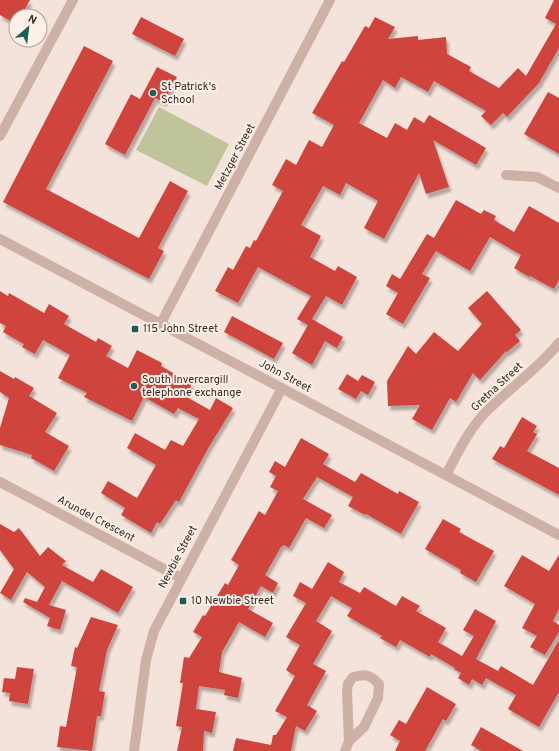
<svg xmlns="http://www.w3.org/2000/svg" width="559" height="751" font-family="Overpass,sans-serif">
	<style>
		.green { fill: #bfc49a }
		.building { fill: #cf443e; filter: url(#shadow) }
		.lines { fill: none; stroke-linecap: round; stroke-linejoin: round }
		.minor { stroke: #cdb0a6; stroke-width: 10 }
		.tertiary { stroke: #cdb0a6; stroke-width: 10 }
		.poi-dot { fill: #1a5e55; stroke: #fbefe8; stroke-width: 1.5 }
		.labels { text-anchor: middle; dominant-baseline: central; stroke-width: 4; stroke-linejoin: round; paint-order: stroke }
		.poi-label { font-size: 11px; fill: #392a28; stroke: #fbefe8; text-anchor: start }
		.street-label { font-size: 11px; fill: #392a28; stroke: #fbefe8 }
	</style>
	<defs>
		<filter id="shadow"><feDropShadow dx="2.5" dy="4.5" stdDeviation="1" flood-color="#0004"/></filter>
	</defs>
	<rect width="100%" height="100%" fill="#f4e3db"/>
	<path class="green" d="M 159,107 L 229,144 L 207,186 L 136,150 Z"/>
	<g class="building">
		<path d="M 0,0 L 30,0 L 21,16 L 16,16 L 16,24 L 0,15 Z"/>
		<path d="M 554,0 L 559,0 L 559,48 L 539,83 L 507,117 L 503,113 L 491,125 L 481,116 L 486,111 L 434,81 L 428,92 L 401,77 L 395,88 L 383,80 L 359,123 L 387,138 L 395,123 L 407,130 L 414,117 L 424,123 L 429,115 L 486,148 L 476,165 L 433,140 L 449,187 L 426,194 L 419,173 L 384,239 L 364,228 L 378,201 L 346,183 L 340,195 L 323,186 L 301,225 L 321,236 L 310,257 L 335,271 L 338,266 L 357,277 L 342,305 L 326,296 L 312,319 L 343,337 L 337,348 L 325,341 L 312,365 L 292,353 L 308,325 L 297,319 L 311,296 L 258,267 L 238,303 L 215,291 L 228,267 L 233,270 L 246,246 L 250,248 L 254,240 L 256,241 L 283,191 L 272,185 L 286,159 L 296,165 L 309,140 L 322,147 L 334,125 L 312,113 L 342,61 L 344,62 L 365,26 L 369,28 L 375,17 L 395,27 L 388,39 L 418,36 L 418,40 L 446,37 L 447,54 L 471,67 L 469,71 L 499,88 L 518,68 L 526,76 L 556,24 L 545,18 Z"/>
		<path d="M 141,17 L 184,39 L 175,56 L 132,34 Z"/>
		<path d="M 84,46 L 113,61 L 46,189 L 139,238 L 170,181 L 188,191 L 158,248 L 164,251 L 149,279 L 3,202 Z"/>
		<path d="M 157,67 L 177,77 L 164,102 L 155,98 L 125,155 L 105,144 L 131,94 L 140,99 Z"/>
		<path d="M 548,92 L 559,98 L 559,154 L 524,134 Z"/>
		<path d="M 456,200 L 481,214 L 484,210 L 496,216 L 494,220 L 514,232 L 529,206 L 559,223 L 559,280 L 554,289 L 530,276 L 529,277 L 514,268 L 521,255 L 490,237 L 470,271 L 436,251 L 422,274 L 430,278 L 403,324 L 386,314 L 398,293 L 386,286 L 392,274 L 400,279 L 427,234 L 434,238 Z"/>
		<path d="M 0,291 L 8,296 L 9,293 L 44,313 L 49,304 L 69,316 L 64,324 L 96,342 L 98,338 L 112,346 L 106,356 L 128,368 L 137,350 L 162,363 L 161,366 L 192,384 L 185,396 L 210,410 L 216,398 L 233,408 L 210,445 L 179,502 L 176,500 L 160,524 L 157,522 L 151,533 L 121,515 L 125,508 L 101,493 L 108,481 L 137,498 L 156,465 L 127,448 L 135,433 L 165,450 L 171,440 L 183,446 L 199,419 L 178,408 L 174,414 L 144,397 L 132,421 L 84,397 L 87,393 L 58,378 L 70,355 L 43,340 L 35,354 L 22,347 L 24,344 L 3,332 L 6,326 L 0,323 Z"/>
		<path d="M 487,291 L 521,330 L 515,335 L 520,341 L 507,352 L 506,351 L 480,380 L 473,373 L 456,402 L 450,398 L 432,430 L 412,419 L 420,405 L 388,406 L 387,381 L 408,346 L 416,354 L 434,332 L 458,351 L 482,324 L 468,308 Z"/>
		<path d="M 232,316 L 283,343 L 274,359 L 224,332 Z"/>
		<path d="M 0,371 L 14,379 L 15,377 L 34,388 L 29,396 L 57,413 L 45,432 L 69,446 L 54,471 L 31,458 L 32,455 L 0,445 L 0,428 L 9,398 L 0,392 Z"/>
		<path d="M 347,374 L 358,381 L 362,375 L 375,382 L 368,395 L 361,391 L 356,399 L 338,389 Z"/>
		<path d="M 522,417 L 537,426 L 533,432 L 537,434 L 527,451 L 559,468 L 559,495 L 492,459 L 500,446 L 504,448 Z"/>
		<path d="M 301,438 L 329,454 L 323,464 L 355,482 L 361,473 L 398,494 L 399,491 L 419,502 L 401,534 L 366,514 L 365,515 L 348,506 L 353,497 L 317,477 L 303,499 L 332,515 L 324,528 L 306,518 L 289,548 L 284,545 L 281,547 L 265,575 L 278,583 L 273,593 L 261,586 L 248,609 L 273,623 L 265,637 L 239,622 L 222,652 L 219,672 L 242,678 L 238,698 L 224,695 L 225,690 L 199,686 L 196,709 L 216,712 L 212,733 L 204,731 L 203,751 L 177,751 L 182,727 L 176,726 L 183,683 L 180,683 L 184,657 L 189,658 L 202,637 L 193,632 L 203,615 L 205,616 L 225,583 L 228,585 L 239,565 L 231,560 L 259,511 L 265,515 L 278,491 L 270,487 L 276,476 L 269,472 L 275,461 L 285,467 Z"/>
		<path d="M 443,519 L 461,529 L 459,532 L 494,551 L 476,582 L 460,573 L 461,570 L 425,549 Z"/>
		<path d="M 0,524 L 14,532 L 19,528 L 40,556 L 48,547 L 66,561 L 62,565 L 93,582 L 101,569 L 133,587 L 118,613 L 62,581 L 49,605 L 66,610 L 60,630 L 47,626 L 50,618 L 23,602 L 25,598 L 37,602 L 45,587 L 27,572 L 11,600 L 0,593 L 14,569 L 0,550 Z"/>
		<path d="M 522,555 L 549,571 L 559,555 L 559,609 L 553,621 L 559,625 L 559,632 L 545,655 L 530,647 L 537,636 L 522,628 L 535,604 L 504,586 Z"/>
		<path d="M 328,562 L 344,572 L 339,582 L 360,593 L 364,587 L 396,606 L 402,596 L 420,606 L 416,611 L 446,628 L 438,642 L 462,656 L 474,636 L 463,630 L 475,609 L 496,621 L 476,659 L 498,671 L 501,666 L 533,685 L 559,640 L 559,692 L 539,727 L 508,709 L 516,695 L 486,678 L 482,685 L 472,679 L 469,685 L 458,678 L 461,673 L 454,669 L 455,668 L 431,654 L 430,657 L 400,640 L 396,647 L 380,638 L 382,636 L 347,616 L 352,608 L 331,596 L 316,621 L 332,631 L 313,664 L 326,671 L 307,705 L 317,711 L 305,731 L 296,726 L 291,751 L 233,751 L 236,738 L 271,745 L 273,735 L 276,735 L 287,717 L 275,711 L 295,676 L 286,670 L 300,645 L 286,637 L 306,603 L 293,596 L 300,582 L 312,589 Z"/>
		<path d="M 91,617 L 118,625 L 107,650 L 99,691 L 105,692 L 101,716 L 97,716 L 92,751 L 57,747 L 60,726 L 66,727 L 77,667 L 71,666 L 75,647 L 77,648 Z"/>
		<path d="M 17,667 L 34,669 L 28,704 L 9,701 L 10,693 L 2,692 L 4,678 L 15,679 Z"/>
		<path d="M 427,687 L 456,704 L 446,721 L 443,719 L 425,751 L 395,751 L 400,741 L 390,735 L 399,720 L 406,724 Z"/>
		<path d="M 481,727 L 523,751 L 481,751 L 471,745 Z"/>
	</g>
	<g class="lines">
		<g class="minor">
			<path d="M 0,136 L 73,0"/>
			<path d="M 506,175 L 537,177 L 559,188"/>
			<path d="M 160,325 L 330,0"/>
			<path d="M 446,475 C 457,454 467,433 483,415 C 507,390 537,370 559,343"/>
			<path d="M 0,482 L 181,578"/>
			<path d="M 345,751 L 349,741 L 364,727 L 378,698 L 379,684 C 369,674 366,674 353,677 L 348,684 L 347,692 L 349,741"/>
		</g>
		<g class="tertiary">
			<path d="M 0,239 L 559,535"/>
			<path d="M 134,751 L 146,660 L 154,631 L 282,388"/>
		</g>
	</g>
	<g class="poi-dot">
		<circle cx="153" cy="93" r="4"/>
		<rect x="131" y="325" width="8" height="8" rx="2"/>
		<circle cx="134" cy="386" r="4"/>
		<rect x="179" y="597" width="8" height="8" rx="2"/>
	</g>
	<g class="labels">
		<g class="poi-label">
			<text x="161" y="87">St Patrick's<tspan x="161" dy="13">School</tspan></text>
			<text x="143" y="329">115 John Street</text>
			<text x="142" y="380">South Invercargill<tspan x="142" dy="13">telephone exchange</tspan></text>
			<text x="191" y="601">10 Newbie Street</text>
		</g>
		<g class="street-label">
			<text transform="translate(235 157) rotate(-62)">Metzger Street</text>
			<text transform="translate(285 376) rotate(28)">John Street</text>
			<text transform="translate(497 387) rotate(-43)">Gretna Street</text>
			<text transform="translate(96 519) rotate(28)">Arundel Crescent</text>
			<text transform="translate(178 557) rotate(-62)">Newbie Street</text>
		</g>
	</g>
	<g transform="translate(28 28) rotate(28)"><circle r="19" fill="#fbefe8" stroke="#ada09b"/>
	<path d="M0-3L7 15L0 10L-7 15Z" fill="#1a5e55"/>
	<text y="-6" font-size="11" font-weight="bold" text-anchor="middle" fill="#392a28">N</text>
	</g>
</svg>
